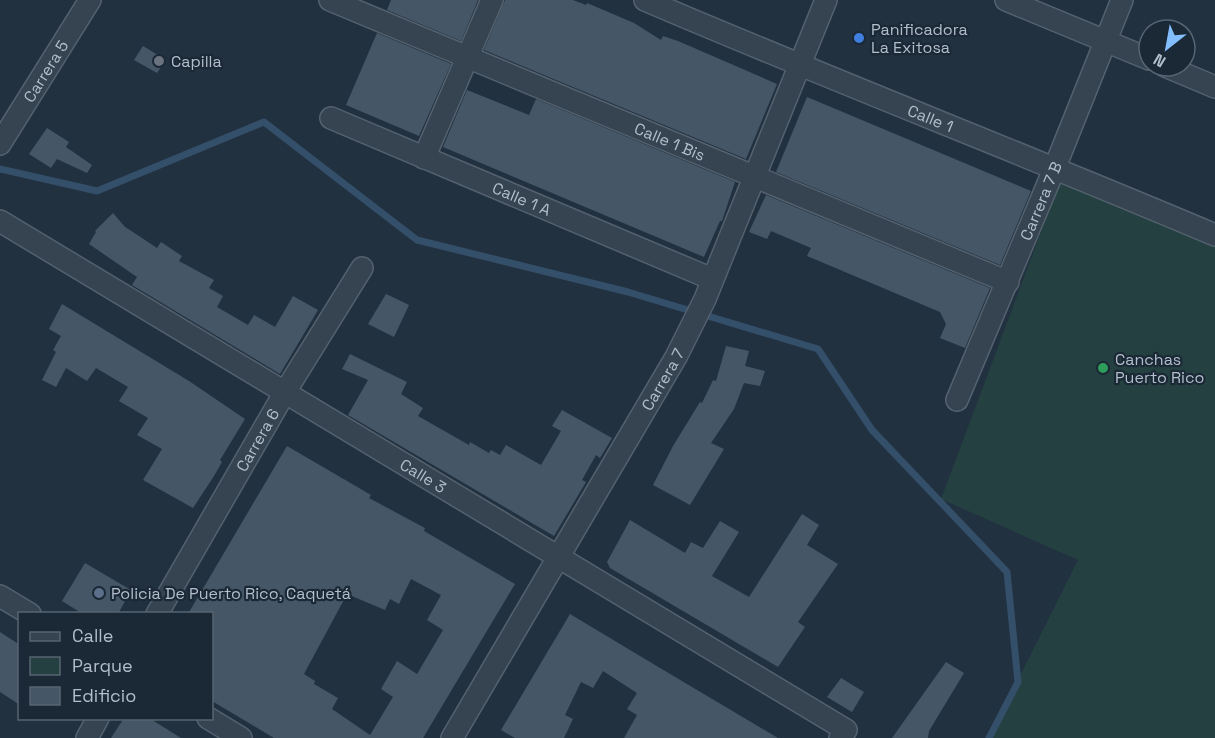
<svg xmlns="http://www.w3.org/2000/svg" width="1215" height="738" font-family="'Space Grotesk',sans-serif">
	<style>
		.green { fill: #244041 }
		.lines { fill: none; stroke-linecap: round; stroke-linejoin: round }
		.stream { stroke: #344f69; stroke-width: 7 }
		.building { fill: #455767; fill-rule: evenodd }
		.minor-casing { stroke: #54616e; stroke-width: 24 }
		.minor { stroke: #364350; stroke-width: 21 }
		.shop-dot { fill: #3f7fe0; stroke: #1b2835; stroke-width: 2 }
		.worship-dot { fill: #6b7280; stroke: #1b2835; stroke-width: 2 }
		.leisure-dot { fill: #2e9e5b; stroke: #1b2835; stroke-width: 2 }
		.service-dot { fill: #5c6f8a; stroke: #1b2835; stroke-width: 2 }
		.labels { text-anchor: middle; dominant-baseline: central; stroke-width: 4.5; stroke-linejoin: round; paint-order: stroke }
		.poi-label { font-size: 16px; fill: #b2becb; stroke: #1b2835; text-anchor: start }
		.street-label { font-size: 16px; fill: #b2becb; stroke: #1b2835 }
	</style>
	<rect width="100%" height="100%" fill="#223140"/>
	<path class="green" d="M 1062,176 L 1215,238 L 1215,738 L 989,738 L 1078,560 L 941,499 Z"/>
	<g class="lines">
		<path class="stream" d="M 0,169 L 97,191 L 264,122 L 417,240 L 628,292 L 818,349 L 872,430 L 1007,572 L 1018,682 L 989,738"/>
	</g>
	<g class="building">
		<path d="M 391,0 L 478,0 L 461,41 L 387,10 Z"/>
		<path d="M 505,0 L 573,0 L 586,5 L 587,3 L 634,23 L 661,40 L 663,36 L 678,41 L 777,84 L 746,159 L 484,50 Z"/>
		<path d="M 377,33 L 451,64 L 419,136 L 346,105 Z"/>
		<path d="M 143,46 L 166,60 L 157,73 L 134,60 Z"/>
		<path d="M 467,90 L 529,115 L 536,99 L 735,182 L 722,221 L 720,221 L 704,257 L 443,147 Z"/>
		<path d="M 807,97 L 1031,191 L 1000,265 L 776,172 Z"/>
		<path d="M 47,128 L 69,142 L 66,147 L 92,165 L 87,173 L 57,159 L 51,168 L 29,154 Z"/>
		<path d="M 766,195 L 990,288 L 965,348 L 940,338 L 946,324 L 940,312 L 807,256 L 811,248 L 771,231 L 767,239 L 749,232 Z"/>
		<path d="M 113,213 L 125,227 L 136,234 L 157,248 L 161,242 L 182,256 L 179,261 L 214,280 L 209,288 L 223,296 L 217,307 L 248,325 L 254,315 L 275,327 L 293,296 L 318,310 L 280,374 L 132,285 L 137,277 L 89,244 L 96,232 L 95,231 Z"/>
		<path d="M 386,294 L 409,305 L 394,337 L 368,324 Z"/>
		<path d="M 62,304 L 189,381 L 245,419 L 220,460 L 222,462 L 214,476 L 193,508 L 143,480 L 162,449 L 137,435 L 148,418 L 119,401 L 128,387 L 96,368 L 87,381 L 66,368 L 56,387 L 42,380 L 56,352 L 53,350 L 61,336 L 49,329 Z"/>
		<path d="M 726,346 L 749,351 L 745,366 L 765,371 L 760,386 L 744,383 L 734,409 L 711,443 L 724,449 L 690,505 L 653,485 L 673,446 L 700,402 L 702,403 L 713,380 L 716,381 Z"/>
		<path d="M 350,354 L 407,382 L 401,394 L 423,408 L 418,416 L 469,445 L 470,442 L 489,453 L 491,450 L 500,455 L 506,445 L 541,465 L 561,431 L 552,426 L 562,410 L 612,438 L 600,458 L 596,455 L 582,480 L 586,482 L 554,536 L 348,415 L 368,380 L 342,369 Z"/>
		<path d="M 287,446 L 371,495 L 369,498 L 425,528 L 424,531 L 515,584 L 423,738 L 274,738 L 212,701 L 212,614 L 188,614 ZM 411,579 L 441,595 L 427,620 L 443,630 L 417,674 L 397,661 L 381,689 L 393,697 L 370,735 L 332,709 L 338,698 L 314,684 L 315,681 L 304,674 L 347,594 L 385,610 L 390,599 L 399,604 Z"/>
		<path d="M 802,514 L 819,525 L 807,545 L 838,564 L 798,622 L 805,627 L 778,667 L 610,568 L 607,562 L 630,520 L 685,553 L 691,542 L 703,548 L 720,521 L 739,532 L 712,576 L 749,597 Z"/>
		<path d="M 85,563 L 131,590 L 118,614 L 83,614 L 62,601 Z"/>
		<path d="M 570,614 L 655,665 L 778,738 L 624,738 L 637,715 L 627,709 L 637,693 L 603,671 L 593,688 L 581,682 L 565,715 L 573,719 L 564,738 L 515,738 L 501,730 Z"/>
		<path d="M 0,632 L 20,645 L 20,705 L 0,692 Z"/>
		<path d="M 946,662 L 964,673 L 929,731 L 928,738 L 892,738 Z"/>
		<path d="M 841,678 L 864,692 L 852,712 L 827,697 Z"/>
		<path d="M 124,718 L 149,718 L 181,738 L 111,738 Z"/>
	</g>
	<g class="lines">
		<g class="minor-casing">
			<g id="minor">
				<path id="s1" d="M 330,0 L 1008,282"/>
				<path id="s2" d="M 645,0 C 834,81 1026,155 1215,235"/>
				<path d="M 1006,0 L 1149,59"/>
				<path d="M 1165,66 L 1215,87"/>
				<path id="s3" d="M 331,118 L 712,279"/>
				<path id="s4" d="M 0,144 L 90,0"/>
				<path d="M 424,158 L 492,0"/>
				<path id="s5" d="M 0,221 L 846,730 L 840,738"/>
				<path id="s6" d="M 957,400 L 1055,167 L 1122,0"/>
				<path d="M 0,596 L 30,614"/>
				<path id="s7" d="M 157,614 L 285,392 L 362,268"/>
				<path d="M 208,718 L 241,738"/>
				<path d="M 87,738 L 98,718"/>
				<path id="s8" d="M 452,738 L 676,357 L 705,299 L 826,0"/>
			</g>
		</g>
		<use href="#minor" class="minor"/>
	</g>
	<circle class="shop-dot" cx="859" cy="38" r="6"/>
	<circle class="worship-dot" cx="159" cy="61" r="6"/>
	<circle class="leisure-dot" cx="1103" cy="368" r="6"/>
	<circle class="service-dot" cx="99" cy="593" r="6"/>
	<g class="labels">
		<g class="poi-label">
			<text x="871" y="29">Panificadora<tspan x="871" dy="18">La Exitosa</tspan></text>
			<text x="171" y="61">Capilla</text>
			<text x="1115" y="359">Canchas<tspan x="1115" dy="18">Puerto Rico</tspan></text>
			<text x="111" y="593">Policia De Puerto Rico, Caquetá</text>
		</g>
		<g class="street-label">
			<text stroke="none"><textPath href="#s4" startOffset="86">Carrera 5</textPath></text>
			<text stroke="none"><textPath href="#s2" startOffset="309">Calle 1</textPath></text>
			<text stroke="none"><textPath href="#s1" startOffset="368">Calle 1 Bis</textPath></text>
			<text stroke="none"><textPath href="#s3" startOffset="207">Calle 1 A</textPath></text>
			<text stroke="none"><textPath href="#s6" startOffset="216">Carrera 7 B</textPath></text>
			<text stroke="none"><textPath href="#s8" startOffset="416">Carrera 7</textPath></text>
			<text stroke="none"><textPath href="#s7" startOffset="201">Carrera 6</textPath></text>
			<text stroke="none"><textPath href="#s5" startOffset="494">Calle 3</textPath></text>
		</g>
	</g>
	<rect x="18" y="612" width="195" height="108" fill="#1b2835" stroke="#576471" stroke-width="1.5"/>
	<rect x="30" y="632" width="30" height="9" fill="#364350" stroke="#576471" stroke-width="1.5"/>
	<text x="72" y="642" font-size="18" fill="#b2becb">Calle</text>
	<rect x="30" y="657" width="30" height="18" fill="#244041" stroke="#576471" stroke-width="1.5"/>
	<text x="72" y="672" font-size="18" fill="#b2becb">Parque</text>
	<rect x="30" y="687" width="30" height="18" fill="#455767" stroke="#576471" stroke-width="1.5"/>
	<text x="72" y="702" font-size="18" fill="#b2becb">Edificio</text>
	<g transform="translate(1167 48) rotate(211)"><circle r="28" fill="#1b2835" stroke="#576471" stroke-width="1.5"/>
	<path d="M0-4.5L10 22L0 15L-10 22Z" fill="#83beff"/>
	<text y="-9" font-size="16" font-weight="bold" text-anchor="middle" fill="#b2becb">N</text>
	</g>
</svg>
